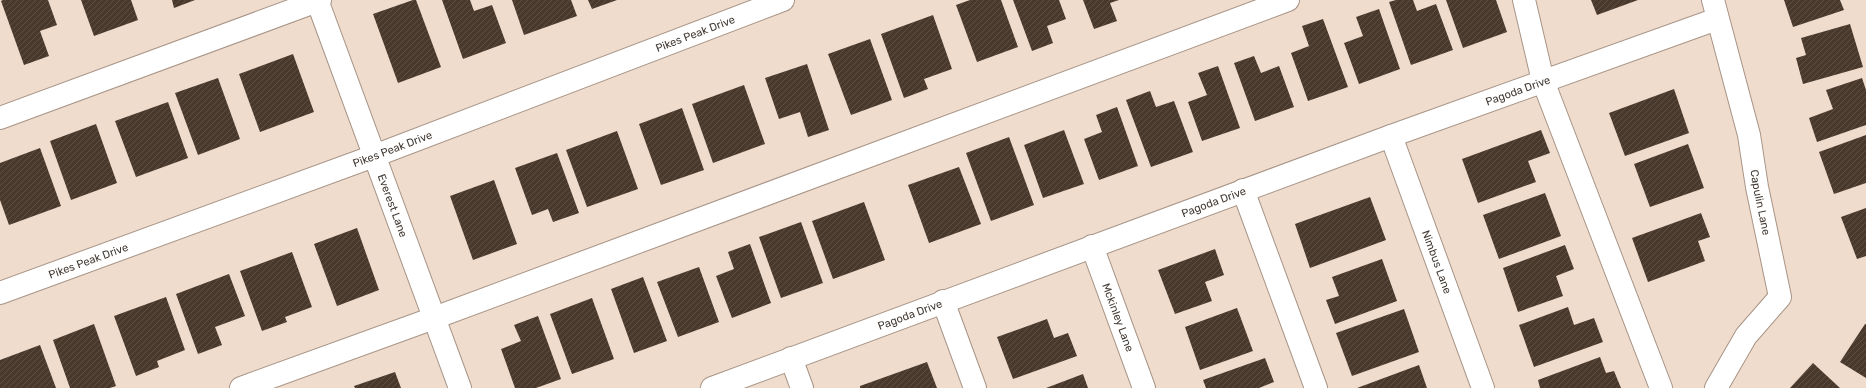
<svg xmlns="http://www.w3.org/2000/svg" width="1866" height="388" font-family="Rubik,sans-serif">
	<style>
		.building { fill: url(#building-hatch) }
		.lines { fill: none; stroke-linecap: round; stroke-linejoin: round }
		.minor-casing { stroke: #a79486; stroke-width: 24 }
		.minor { stroke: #fff; stroke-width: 22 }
		.labels { text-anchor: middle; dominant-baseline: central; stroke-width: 4; stroke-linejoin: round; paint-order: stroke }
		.street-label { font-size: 11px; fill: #413933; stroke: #f0dccd }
	</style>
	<defs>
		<pattern id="building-hatch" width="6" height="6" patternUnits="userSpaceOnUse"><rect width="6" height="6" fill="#49392c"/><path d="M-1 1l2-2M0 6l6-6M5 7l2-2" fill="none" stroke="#5c4e42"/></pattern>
	</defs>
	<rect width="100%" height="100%" fill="#f0dccd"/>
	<g class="building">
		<path d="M 3,0 L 48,0 L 57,25 L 40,31 L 49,56 L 24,65 L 1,1 Z"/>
		<path d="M 81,0 L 131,0 L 138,20 L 94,36 Z"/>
		<path d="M 172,0 L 195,0 L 174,8 Z"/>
		<path d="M 413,0 L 416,0 L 441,67 L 398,83 L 373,14 Z"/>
		<path d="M 442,0 L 470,0 L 474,11 L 492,5 L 506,43 L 463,59 Z"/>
		<path d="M 512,0 L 571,0 L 577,16 L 524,35 Z"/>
		<path d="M 588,0 L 617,0 L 592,9 Z"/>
		<path d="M 970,0 L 1001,0 L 1018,47 L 977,62 L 956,5 Z"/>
		<path d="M 1013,0 L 1059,0 L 1066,19 L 1047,26 L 1053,43 L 1032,51 Z"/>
		<path d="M 1083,0 L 1119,0 L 1110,3 L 1117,21 L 1094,29 Z"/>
		<path d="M 1396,0 L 1413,0 L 1417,11 L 1436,4 L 1453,50 L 1411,65 L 1389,2 Z"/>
		<path d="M 1446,0 L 1496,0 L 1507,32 L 1463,48 Z"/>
		<path d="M 1591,0 L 1638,0 L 1597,15 Z"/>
		<path d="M 1784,0 L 1840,0 L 1844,10 L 1793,27 Z"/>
		<path d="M 1379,9 L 1400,69 L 1359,84 L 1344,43 L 1363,36 L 1356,17 Z"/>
		<path d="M 933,15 L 952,69 L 924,79 L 928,89 L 904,98 L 881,34 Z"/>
		<path d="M 1323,19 L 1348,87 L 1308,101 L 1291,53 L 1309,46 L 1302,26 Z"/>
		<path d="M 1850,24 L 1863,67 L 1803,84 L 1796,58 L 1806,55 L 1801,38 Z"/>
		<path d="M 870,39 L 892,100 L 851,115 L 828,54 Z"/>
		<path d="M 293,54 L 314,112 L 260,132 L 239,74 Z"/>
		<path d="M 1254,56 L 1261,73 L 1279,66 L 1294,107 L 1255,121 L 1234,63 Z"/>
		<path d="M 807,64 L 829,130 L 808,137 L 800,112 L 779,119 L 765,78 Z"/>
		<path d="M 1218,66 L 1240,128 L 1202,141 L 1188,102 L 1207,95 L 1198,73 Z"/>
		<path d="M 218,78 L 240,139 L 198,155 L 175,93 Z"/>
		<path d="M 1862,78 L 1866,90 L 1866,125 L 1817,142 L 1809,118 L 1833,109 L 1826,90 Z"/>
		<path d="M 744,85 L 765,144 L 713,163 L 692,104 Z"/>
		<path d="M 1674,89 L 1689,133 L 1625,156 L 1609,113 Z"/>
		<path d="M 1150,91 L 1156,107 L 1174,101 L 1193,152 L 1151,167 L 1126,100 Z"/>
		<path d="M 168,102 L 188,158 L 136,177 L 115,121 Z"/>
		<path d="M 1117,107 L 1138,166 L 1099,180 L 1084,139 L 1102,132 L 1096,115 Z"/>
		<path d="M 682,108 L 704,170 L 661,185 L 639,124 Z"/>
		<path d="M 96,124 L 117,183 L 71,200 L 50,141 Z"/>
		<path d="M 1064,130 L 1084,184 L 1043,198 L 1024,145 Z"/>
		<path d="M 1541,130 L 1550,153 L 1528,161 L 1536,182 L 1478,203 L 1462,159 Z"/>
		<path d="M 617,131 L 638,189 L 587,207 L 566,150 Z"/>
		<path d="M 1866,135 L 1866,183 L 1834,194 L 1819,152 Z"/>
		<path d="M 1009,137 L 1034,205 L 991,221 L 966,153 Z"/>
		<path d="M 1688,144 L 1704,188 L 1650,207 L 1634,164 Z"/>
		<path d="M 40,148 L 61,206 L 9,225 L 0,200 L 0,163 Z"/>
		<path d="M 557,153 L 579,213 L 553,222 L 548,209 L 532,215 L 515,168 Z"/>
		<path d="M 959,167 L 981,224 L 929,243 L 908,185 Z"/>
		<path d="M 494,180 L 517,244 L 473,260 L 450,196 Z"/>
		<path d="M 1545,193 L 1561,236 L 1499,259 L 1483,215 Z"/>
		<path d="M 1370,197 L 1386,240 L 1310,268 L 1295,224 Z"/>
		<path d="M 864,202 L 885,260 L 833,279 L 812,221 Z"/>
		<path d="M 1866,208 L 1866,256 L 1857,259 L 1841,217 Z"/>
		<path d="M 1701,213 L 1710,237 L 1698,241 L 1705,261 L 1648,282 L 1632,238 Z"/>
		<path d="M 801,222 L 823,283 L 781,298 L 759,237 Z"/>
		<path d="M 357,228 L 379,290 L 337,306 L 314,244 Z"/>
		<path d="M 750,244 L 771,303 L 732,318 L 716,276 L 734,269 L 728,252 Z"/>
		<path d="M 1565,245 L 1574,269 L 1556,276 L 1563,296 L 1518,312 L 1503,268 Z"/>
		<path d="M 1215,249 L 1224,275 L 1205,282 L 1212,301 L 1175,314 L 1158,270 Z"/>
		<path d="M 292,252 L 312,307 L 285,317 L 287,322 L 262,331 L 240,271 Z"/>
		<path d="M 1382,259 L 1397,301 L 1335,324 L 1326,300 L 1339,296 L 1332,277 Z"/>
		<path d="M 699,267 L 719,322 L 678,337 L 657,282 Z"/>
		<path d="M 229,274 L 245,316 L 215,327 L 222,345 L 198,354 L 176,294 Z"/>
		<path d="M 643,277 L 667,341 L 634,353 L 611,289 Z"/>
		<path d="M 166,297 L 185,350 L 157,361 L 159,367 L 136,376 L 114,316 Z"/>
		<path d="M 592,298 L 614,359 L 572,374 L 550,314 Z"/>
		<path d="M 1568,307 L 1574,325 L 1594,318 L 1603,342 L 1534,367 L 1519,325 Z"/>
		<path d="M 1237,308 L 1253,351 L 1200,370 L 1185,327 Z"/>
		<path d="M 1404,309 L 1419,352 L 1352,376 L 1336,333 Z"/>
		<path d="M 538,316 L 561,379 L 536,388 L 515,388 L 501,349 L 521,341 L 514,325 Z"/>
		<path d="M 1047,319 L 1054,338 L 1068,333 L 1077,356 L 1013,379 L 997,337 Z"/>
		<path d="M 94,324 L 116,386 L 110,388 L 70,388 L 53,340 Z"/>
		<path d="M 1865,324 L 1866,324 L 1866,378 L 1840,362 Z"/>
		<path d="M 40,345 L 56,388 L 0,388 L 0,360 Z"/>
		<path d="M 1600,357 L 1606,373 L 1614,371 L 1621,388 L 1540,388 L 1538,380 Z"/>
		<path d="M 1265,358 L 1274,382 L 1259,388 L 1206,388 L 1203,380 Z"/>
		<path d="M 927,362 L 937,388 L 860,388 L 860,386 Z"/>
		<path d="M 1813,363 L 1840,388 L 1790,388 Z"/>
		<path d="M 1419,365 L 1427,388 L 1357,388 Z"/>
		<path d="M 395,372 L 401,388 L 355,388 L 354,386 Z"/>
		<path d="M 1083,374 L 1088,388 L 1046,388 Z"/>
	</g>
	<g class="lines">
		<g class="minor-casing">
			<g id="minor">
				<path id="s1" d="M 317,0 L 460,388"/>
				<path d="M 1524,0 L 1543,81 L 1661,388"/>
				<path id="s2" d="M 1713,0 L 1749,135 L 1757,187 L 1780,297 L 1746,336 L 1716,388"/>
				<path d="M 0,118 L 320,0"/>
				<path id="s3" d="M 1391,136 L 1483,388"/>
				<path d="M 1243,190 L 1316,388"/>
				<path id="s4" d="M 1092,246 L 1144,388"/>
				<path id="s5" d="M 0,293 L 374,156 L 783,0"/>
				<path d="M 943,301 L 975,388"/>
				<path d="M 791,358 L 802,388"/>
				<path d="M 241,388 L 434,318 L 1288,0"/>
				<path id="s6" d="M 712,388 L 1391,136 L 1717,19"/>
			</g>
		</g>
		<use href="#minor" class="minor"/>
	</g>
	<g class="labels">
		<g class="street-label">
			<text stroke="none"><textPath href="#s5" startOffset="742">Pikes Peak Drive</textPath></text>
			<text stroke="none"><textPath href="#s6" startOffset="859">Pagoda Drive</textPath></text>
			<text stroke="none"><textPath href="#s5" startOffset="418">Pikes Peak Drive</textPath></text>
			<text stroke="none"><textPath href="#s6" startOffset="535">Pagoda Drive</textPath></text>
			<text stroke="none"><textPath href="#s2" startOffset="208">Capulin Lane</textPath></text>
			<text stroke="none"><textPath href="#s1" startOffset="219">Everest Lane</textPath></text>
			<text stroke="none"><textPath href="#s5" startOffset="94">Pikes Peak Drive</textPath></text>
			<text stroke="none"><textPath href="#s3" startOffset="134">Nimbus Lane</textPath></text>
			<text stroke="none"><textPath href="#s6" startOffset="211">Pagoda Drive</textPath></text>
			<text stroke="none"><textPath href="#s4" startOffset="76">Mckinley Lane</textPath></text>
		</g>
	</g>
</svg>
